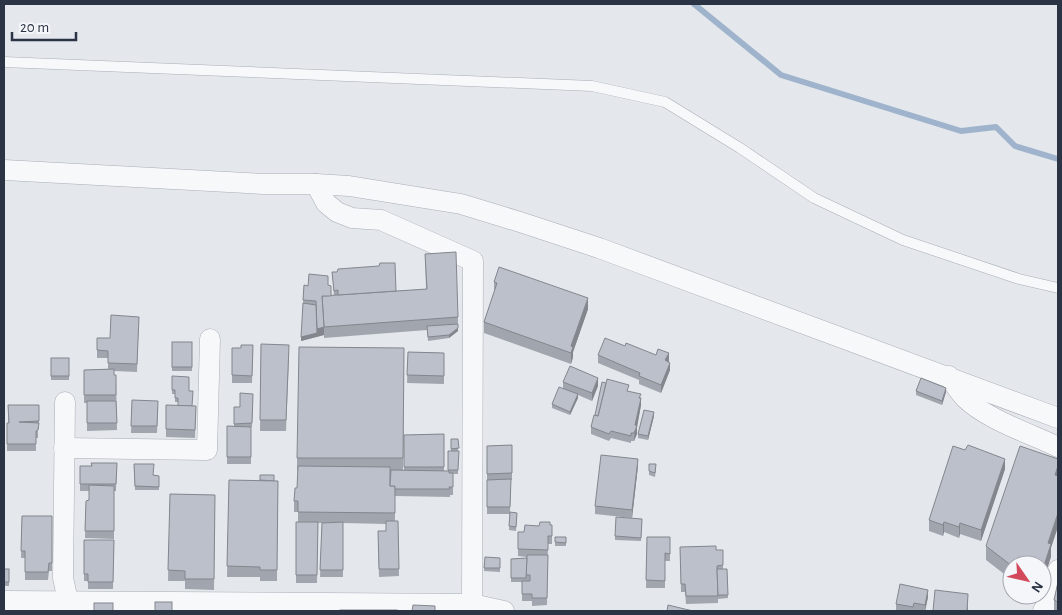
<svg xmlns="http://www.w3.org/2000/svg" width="1062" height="615" font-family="'Alegreya Sans',sans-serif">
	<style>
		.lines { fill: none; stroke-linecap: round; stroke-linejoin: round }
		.stream { stroke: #9fb4cc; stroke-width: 6 }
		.lane-casing { stroke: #a9aeb7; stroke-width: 11 }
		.street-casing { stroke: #a9aeb7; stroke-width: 21 }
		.lane { stroke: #f7f8fa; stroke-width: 10 }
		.street { stroke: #f7f8fa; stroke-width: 20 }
		.wall { fill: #a1a5ae }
		.shaded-wall { fill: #83868d }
		.building { fill: #bbc0ca; stroke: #83868d }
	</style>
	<rect width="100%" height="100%" fill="#e4e7ec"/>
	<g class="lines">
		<path class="stream" d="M 694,4 L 781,75 L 961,131 L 996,127 L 1015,146 L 1058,159"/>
		<g class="lane-casing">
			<path id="lane" d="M 4,62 L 592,86 L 665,102 L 740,148 L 814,198 L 903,240 L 1019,279 L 1058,288"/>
		</g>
		<g class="street-casing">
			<g id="street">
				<path d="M 4,170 L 264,184 L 316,184 L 349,186 L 461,204 L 520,222 L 599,248 L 1058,418"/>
				<path d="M 316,184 L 326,203 L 337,212 L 352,218 L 381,220 L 473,261 L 472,604 L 474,611"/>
				<path d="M 949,376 C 954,384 959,392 965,398 C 986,419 1031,434 1058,447"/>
				<path d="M 65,402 L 63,578 L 68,601"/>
				<path d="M 64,448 L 207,450 L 210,339"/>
				<path d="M 4,601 L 472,604 L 504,611"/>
				<path d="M 1043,611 L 1046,606 L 1058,570"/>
			</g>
		</g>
		<use href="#lane" class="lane"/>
		<use href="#street" class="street"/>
	</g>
	<g class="wall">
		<path d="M 425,254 L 458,317 L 458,331 L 449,338 L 428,341 L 427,330 L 324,338 L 324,335 L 301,341 L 304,285 L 308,286 L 328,285 L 331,296 L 334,296 L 332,272 L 396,291 L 426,289 Z"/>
		<path d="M 494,282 L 588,309 L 573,352 L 573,357 L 571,364 L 484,333 L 484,322 L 494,293 Z"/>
		<path d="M 139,317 L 137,372 L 114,371 L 114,375 L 116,375 L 117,430 L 87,431 L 87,403 L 84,403 L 84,370 L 108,369 L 108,358 L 97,358 L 97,338 L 110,338 Z"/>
		<rect x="172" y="342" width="20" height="29"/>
		<path d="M 261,344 L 289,356 L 286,431 L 260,431 Z"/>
		<path d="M 253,345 L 252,383 L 232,383 L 232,348 L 241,348 Z"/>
		<path d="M 404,348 L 403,470 L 404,470 L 404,435 L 444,434 L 444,471 L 448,471 L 448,451 L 451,451 L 451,439 L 458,439 L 458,474 L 453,474 L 453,495 L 450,495 L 450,497 L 395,496 L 395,521 L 398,521 L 399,576 L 379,577 L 378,531 L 386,531 L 386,524 L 343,523 L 343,577 L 320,577 L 322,523 L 318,523 L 317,583 L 296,583 L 296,522 L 298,522 L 298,512 L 294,512 L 294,501 L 297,488 L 298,471 L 297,471 L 297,458 Z"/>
		<path d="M 408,352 L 444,353 L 444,384 L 407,383 Z"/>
		<path d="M 598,355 L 669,361 L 670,370 L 661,393 L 639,384 L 639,380 L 598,363 Z"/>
		<rect x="51" y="358" width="18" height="22"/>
		<path d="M 172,376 L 189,391 L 192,406 L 196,406 L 195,438 L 166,437 L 166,405 L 178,406 L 178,402 L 175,402 L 175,394 L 172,394 Z"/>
		<path d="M 563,382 L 598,386 L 592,401 L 578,395 L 578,398 L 570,415 L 552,408 L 552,404 L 563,388 Z"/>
		<path d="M 629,391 L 641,398 L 641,405 L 637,427 L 637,434 L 634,441 L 631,441 L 631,443 L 611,438 L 609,441 L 591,434 L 591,427 L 595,415 Z"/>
		<path d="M 916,391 L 946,392 L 942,405 L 916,395 Z"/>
		<path d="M 253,394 L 252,427 L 251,427 L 251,464 L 227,464 L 227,426 L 234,426 L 234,407 L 240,407 Z"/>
		<path d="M 132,400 L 158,408 L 157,433 L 131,433 Z"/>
		<path d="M 8,405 L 39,405 L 39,429 L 38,429 L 38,438 L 36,438 L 36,451 L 7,451 L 7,423 L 8,423 Z"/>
		<path d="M 654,416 L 648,440 L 638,438 L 638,434 Z"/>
		<path d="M 512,445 L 512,480 L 511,480 L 510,512 L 517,513 L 516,531 L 509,530 L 510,514 L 487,514 L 487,446 Z"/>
		<path d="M 91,463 L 117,463 L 116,491 L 114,491 L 114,539 L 85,538 L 86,501 L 89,500 L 89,491 L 80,491 L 80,466 L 91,466 Z"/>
		<path d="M 134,464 L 154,475 L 159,476 L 159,490 L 135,490 Z"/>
		<path d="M 649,464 L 656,468 L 655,477 L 649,475 Z"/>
		<path d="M 638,466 L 632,518 L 595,514 L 595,506 Z"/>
		<path d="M 1005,469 L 981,541 L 960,534 L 959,538 L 944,532 L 943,536 L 929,531 L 929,520 Z"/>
		<path d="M 229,480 L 278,481 L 277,581 L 260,581 L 260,577 L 227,577 Z"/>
		<path d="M 170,494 L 215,495 L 214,590 L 185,589 L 185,581 L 168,581 Z"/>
		<path d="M 22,516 L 52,516 L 52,571 L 49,571 L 48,580 L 25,580 L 25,558 L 21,558 Z"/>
		<path d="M 642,519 L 641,541 L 615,540 L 615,536 Z"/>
		<path d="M 550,525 L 552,533 L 552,544 L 548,544 L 547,605 L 532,606 L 532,601 L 522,601 L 522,582 L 511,582 L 511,559 L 527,558 L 527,557 L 518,556 L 518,532 L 524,532 L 539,526 Z"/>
		<rect x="555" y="537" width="11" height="9"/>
		<path d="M 647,537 L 670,537 L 670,561 L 665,561 L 665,588 L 646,588 Z"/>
		<path d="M 84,540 L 114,540 L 113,589 L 88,589 L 88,581 L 84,581 Z"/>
		<path d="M 986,546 L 1051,548 L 1051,557 L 1012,565 L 1012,580 L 986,560 Z"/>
		<path d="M 680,547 L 716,550 L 723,550 L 723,569 L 727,569 L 728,598 L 718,599 L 718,586 L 718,603 L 686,604 L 685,592 L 681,592 Z"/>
		<path d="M 485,557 L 500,558 L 500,572 L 484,571 Z"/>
		<rect x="4" y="569" width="5" height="17"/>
		<path d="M 1058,582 L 1058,611 L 1054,611 L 1054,600 Z"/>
		<path d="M 1033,595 L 1039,595 L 1038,598 Z"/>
		<path d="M 928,597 L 925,611 L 914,610 L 914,611 L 896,611 L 896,604 Z"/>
	</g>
	<g class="shaded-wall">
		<path d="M 588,298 L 588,309 L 573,352 L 573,357 L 571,364 L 571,346 Z"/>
		<path d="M 324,327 L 324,335 L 301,341 L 301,337 L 317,329 Z"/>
		<path d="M 458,328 L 458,331 L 449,338 L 449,335 Z"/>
		<path d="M 669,353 L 669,361 L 665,368 L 665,360 Z"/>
		<path d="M 670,363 L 670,370 L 661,393 L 661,385 Z"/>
		<path d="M 598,378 L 598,386 L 592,401 L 592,393 Z"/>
		<path d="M 946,388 L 946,392 L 942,405 L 942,401 Z"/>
		<path d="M 578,394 L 578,398 L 570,415 L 570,412 Z"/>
		<path d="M 641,398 L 641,405 L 637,427 L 637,434 L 634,441 L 635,425 Z"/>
		<path d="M 654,412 L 654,416 L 648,440 L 648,436 Z"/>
		<path d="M 638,459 L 638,466 L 632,518 L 632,510 Z"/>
		<path d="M 1005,459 L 1005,469 L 981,541 L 981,530 Z"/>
		<path d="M 1058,466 L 1058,480 L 1055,475 Z"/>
		<path d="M 1058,513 L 1058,527 L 1051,548 L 1051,557 L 1042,585 L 1042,572 L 1048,543 Z"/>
		<path d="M 944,522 L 944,532 L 943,536 L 943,525 Z"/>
		<path d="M 960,523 L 960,534 L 959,538 L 959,527 Z"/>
		<path d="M 928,590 L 928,597 L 925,611 L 925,605 Z"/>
		<path d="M 968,594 L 968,611 L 967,611 Z"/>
	</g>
	<g class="building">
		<path d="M 456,252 L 458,317 L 324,327 L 322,296 L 427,289 L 425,254 Z"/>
		<path d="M 380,263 L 395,263 L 396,291 L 338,295 L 338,290 L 334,291 L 332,272 L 337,272 L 338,269 L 379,266 Z"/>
		<path d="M 499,267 L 588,298 L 571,346 L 573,347 L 571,353 L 484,322 L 497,283 L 494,282 Z"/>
		<path d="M 309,274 L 328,276 L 328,285 L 331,286 L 331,296 L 322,296 L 324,327 L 317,329 L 316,301 L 303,300 L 304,285 L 308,286 Z"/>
		<path d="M 303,303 L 316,305 L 317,333 L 301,337 Z"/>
		<path d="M 111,315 L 139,317 L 137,364 L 108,363 L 108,351 L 97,350 L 97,338 L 110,338 Z"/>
		<path d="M 458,324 L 458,328 L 449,335 L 428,337 L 427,326 Z"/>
		<path d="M 605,338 L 625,346 L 626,343 L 656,355 L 658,349 L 669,353 L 665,360 L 670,363 L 661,385 L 639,376 L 640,373 L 598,355 Z"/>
		<rect x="172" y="342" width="20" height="25"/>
		<path d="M 261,344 L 289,345 L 286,420 L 260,420 Z"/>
		<path d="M 241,345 L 253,345 L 252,376 L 232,375 L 232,348 L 241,348 Z"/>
		<path d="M 299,347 L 404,348 L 403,458 L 297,458 Z"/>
		<path d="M 408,352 L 444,353 L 444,376 L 407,375 Z"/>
		<rect x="51" y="358" width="18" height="18"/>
		<path d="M 570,366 L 598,378 L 592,393 L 563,382 Z"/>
		<path d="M 114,369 L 114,375 L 116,375 L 116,395 L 84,395 L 84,370 Z"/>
		<path d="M 172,376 L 189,377 L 189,391 L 193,391 L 192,406 L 178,406 L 178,398 L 175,398 L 175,390 L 172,390 Z"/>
		<path d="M 921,378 L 946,388 L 942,401 L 916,391 Z"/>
		<path d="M 607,379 L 629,385 L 627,391 L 641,394 L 639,398 L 641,398 L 635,425 L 637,426 L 634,433 L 631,433 L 631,436 L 611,431 L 609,434 L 591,427 L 594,415 L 598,416 Z"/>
		<path d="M 602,382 L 606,383 L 598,416 L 595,415 Z"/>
		<path d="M 559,387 L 578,394 L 570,412 L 552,404 Z"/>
		<path d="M 240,393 L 253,394 L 252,423 L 234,424 L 234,407 L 240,407 Z"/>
		<path d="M 132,400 L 158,401 L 157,426 L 131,426 Z"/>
		<path d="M 87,401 L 116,401 L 117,423 L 87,423 Z"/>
		<path d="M 8,405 L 39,405 L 39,421 L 19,422 L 39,423 L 38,430 L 36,431 L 36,444 L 7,444 L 7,423 L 9,423 Z"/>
		<path d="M 166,405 L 196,406 L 195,430 L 166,429 Z"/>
		<path d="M 644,410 L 654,412 L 648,436 L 638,434 Z"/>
		<path d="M 227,426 L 251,427 L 251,457 L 227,457 Z"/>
		<path d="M 444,434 L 444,467 L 404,467 L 404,435 Z"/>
		<path d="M 451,439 L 458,439 L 459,448 L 451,449 Z"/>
		<path d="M 512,445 L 512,473 L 487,474 L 487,446 Z"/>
		<path d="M 968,445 L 1005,459 L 981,530 L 960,523 L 959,527 L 944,522 L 943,525 L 929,520 L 953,446 L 965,450 Z"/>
		<path d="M 1020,446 L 1058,459 L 1058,466 L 1055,475 L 1058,476 L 1058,513 L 1048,543 L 1051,544 L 1042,572 L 1042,565 L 1012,565 L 1012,566 L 986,546 Z"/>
		<path d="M 448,451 L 459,451 L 458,470 L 448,470 Z"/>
		<path d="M 601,455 L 638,459 L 632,510 L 595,506 Z"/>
		<path d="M 91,463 L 117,463 L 116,484 L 80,484 L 80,466 L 92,466 Z"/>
		<path d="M 134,464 L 154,464 L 153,475 L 159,476 L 159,487 L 135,486 Z"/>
		<path d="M 649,464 L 656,464 L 655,473 L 649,471 Z"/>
		<path d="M 298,466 L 390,467 L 390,486 L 395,486 L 395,513 L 298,512 L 298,501 L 294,501 L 295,488 L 297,488 Z"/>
		<path d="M 391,470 L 449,471 L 449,473 L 453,473 L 453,487 L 449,487 L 450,489 L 395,489 L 395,486 L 390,486 Z"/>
		<path d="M 260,475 L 274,475 L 274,481 L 260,480 Z"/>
		<path d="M 511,479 L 510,507 L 487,507 L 487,480 Z"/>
		<path d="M 229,480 L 278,481 L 277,570 L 260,570 L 260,567 L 227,566 Z"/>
		<path d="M 89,485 L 114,486 L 114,531 L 85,531 L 86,501 L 89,500 Z"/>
		<path d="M 170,494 L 215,495 L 214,579 L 185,579 L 185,571 L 168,570 Z"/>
		<path d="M 510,512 L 517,513 L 516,527 L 509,526 Z"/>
		<path d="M 22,516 L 52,516 L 52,563 L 49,563 L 48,572 L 25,572 L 25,551 L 21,551 Z"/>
		<path d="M 616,517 L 642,519 L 641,538 L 615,536 Z"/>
		<path d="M 386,521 L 398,521 L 399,569 L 379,569 L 378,531 L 386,531 Z"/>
		<path d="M 296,522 L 318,522 L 317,575 L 296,575 Z"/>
		<path d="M 343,522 L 343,570 L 320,570 L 322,523 Z"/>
		<path d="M 540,522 L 550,522 L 550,525 L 552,525 L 552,536 L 548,536 L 548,550 L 518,549 L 518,532 L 524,532 L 525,525 L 539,526 Z"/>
		<path d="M 555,537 L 566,537 L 566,543 L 555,542 Z"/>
		<path d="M 647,537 L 670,537 L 670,554 L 665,553 L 665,581 L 646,580 Z"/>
		<path d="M 84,540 L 114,540 L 113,582 L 88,582 L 88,574 L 84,574 Z"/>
		<path d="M 716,546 L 716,550 L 723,550 L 723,565 L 717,566 L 718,596 L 686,596 L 685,584 L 681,584 L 680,547 Z"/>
		<path d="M 527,555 L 548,555 L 547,598 L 532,598 L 532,594 L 522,594 L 522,581 L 530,581 L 530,575 L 526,575 Z"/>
		<path d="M 485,557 L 500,558 L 500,568 L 484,568 Z"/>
		<path d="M 527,558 L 526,578 L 511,578 L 511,559 Z"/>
		<rect x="4" y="569" width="5" height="13"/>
		<path d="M 717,569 L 727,569 L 728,595 L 718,595 Z"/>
		<path d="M 1058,582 L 1058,602 L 1054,600 Z"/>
		<path d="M 900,584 L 928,590 L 925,605 L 914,603 L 913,607 L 896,604 Z"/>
		<path d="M 935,590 L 968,594 L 967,611 L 933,611 Z"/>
		<rect x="155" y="602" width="17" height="9"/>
		<rect x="94" y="603" width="19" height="8"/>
		<path d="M 413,605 L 435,606 L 435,611 L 412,611 Z"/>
		<path d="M 668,605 L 693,611 L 667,611 Z"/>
		<rect x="340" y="610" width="57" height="1"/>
	</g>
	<rect width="1062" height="615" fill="none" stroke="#2b3445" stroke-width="10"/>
	<g transform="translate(1027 580) rotate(124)"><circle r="24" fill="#f4f6f9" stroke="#a4a8b1"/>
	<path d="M0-4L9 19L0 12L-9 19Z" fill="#d1495b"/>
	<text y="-8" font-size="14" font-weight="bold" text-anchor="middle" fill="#2b3445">N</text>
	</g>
	<path d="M12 32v8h64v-8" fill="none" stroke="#2b3445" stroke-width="2.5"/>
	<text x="20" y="32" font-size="15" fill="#2b3445" stroke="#f4f6f9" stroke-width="4" paint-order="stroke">20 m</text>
</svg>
